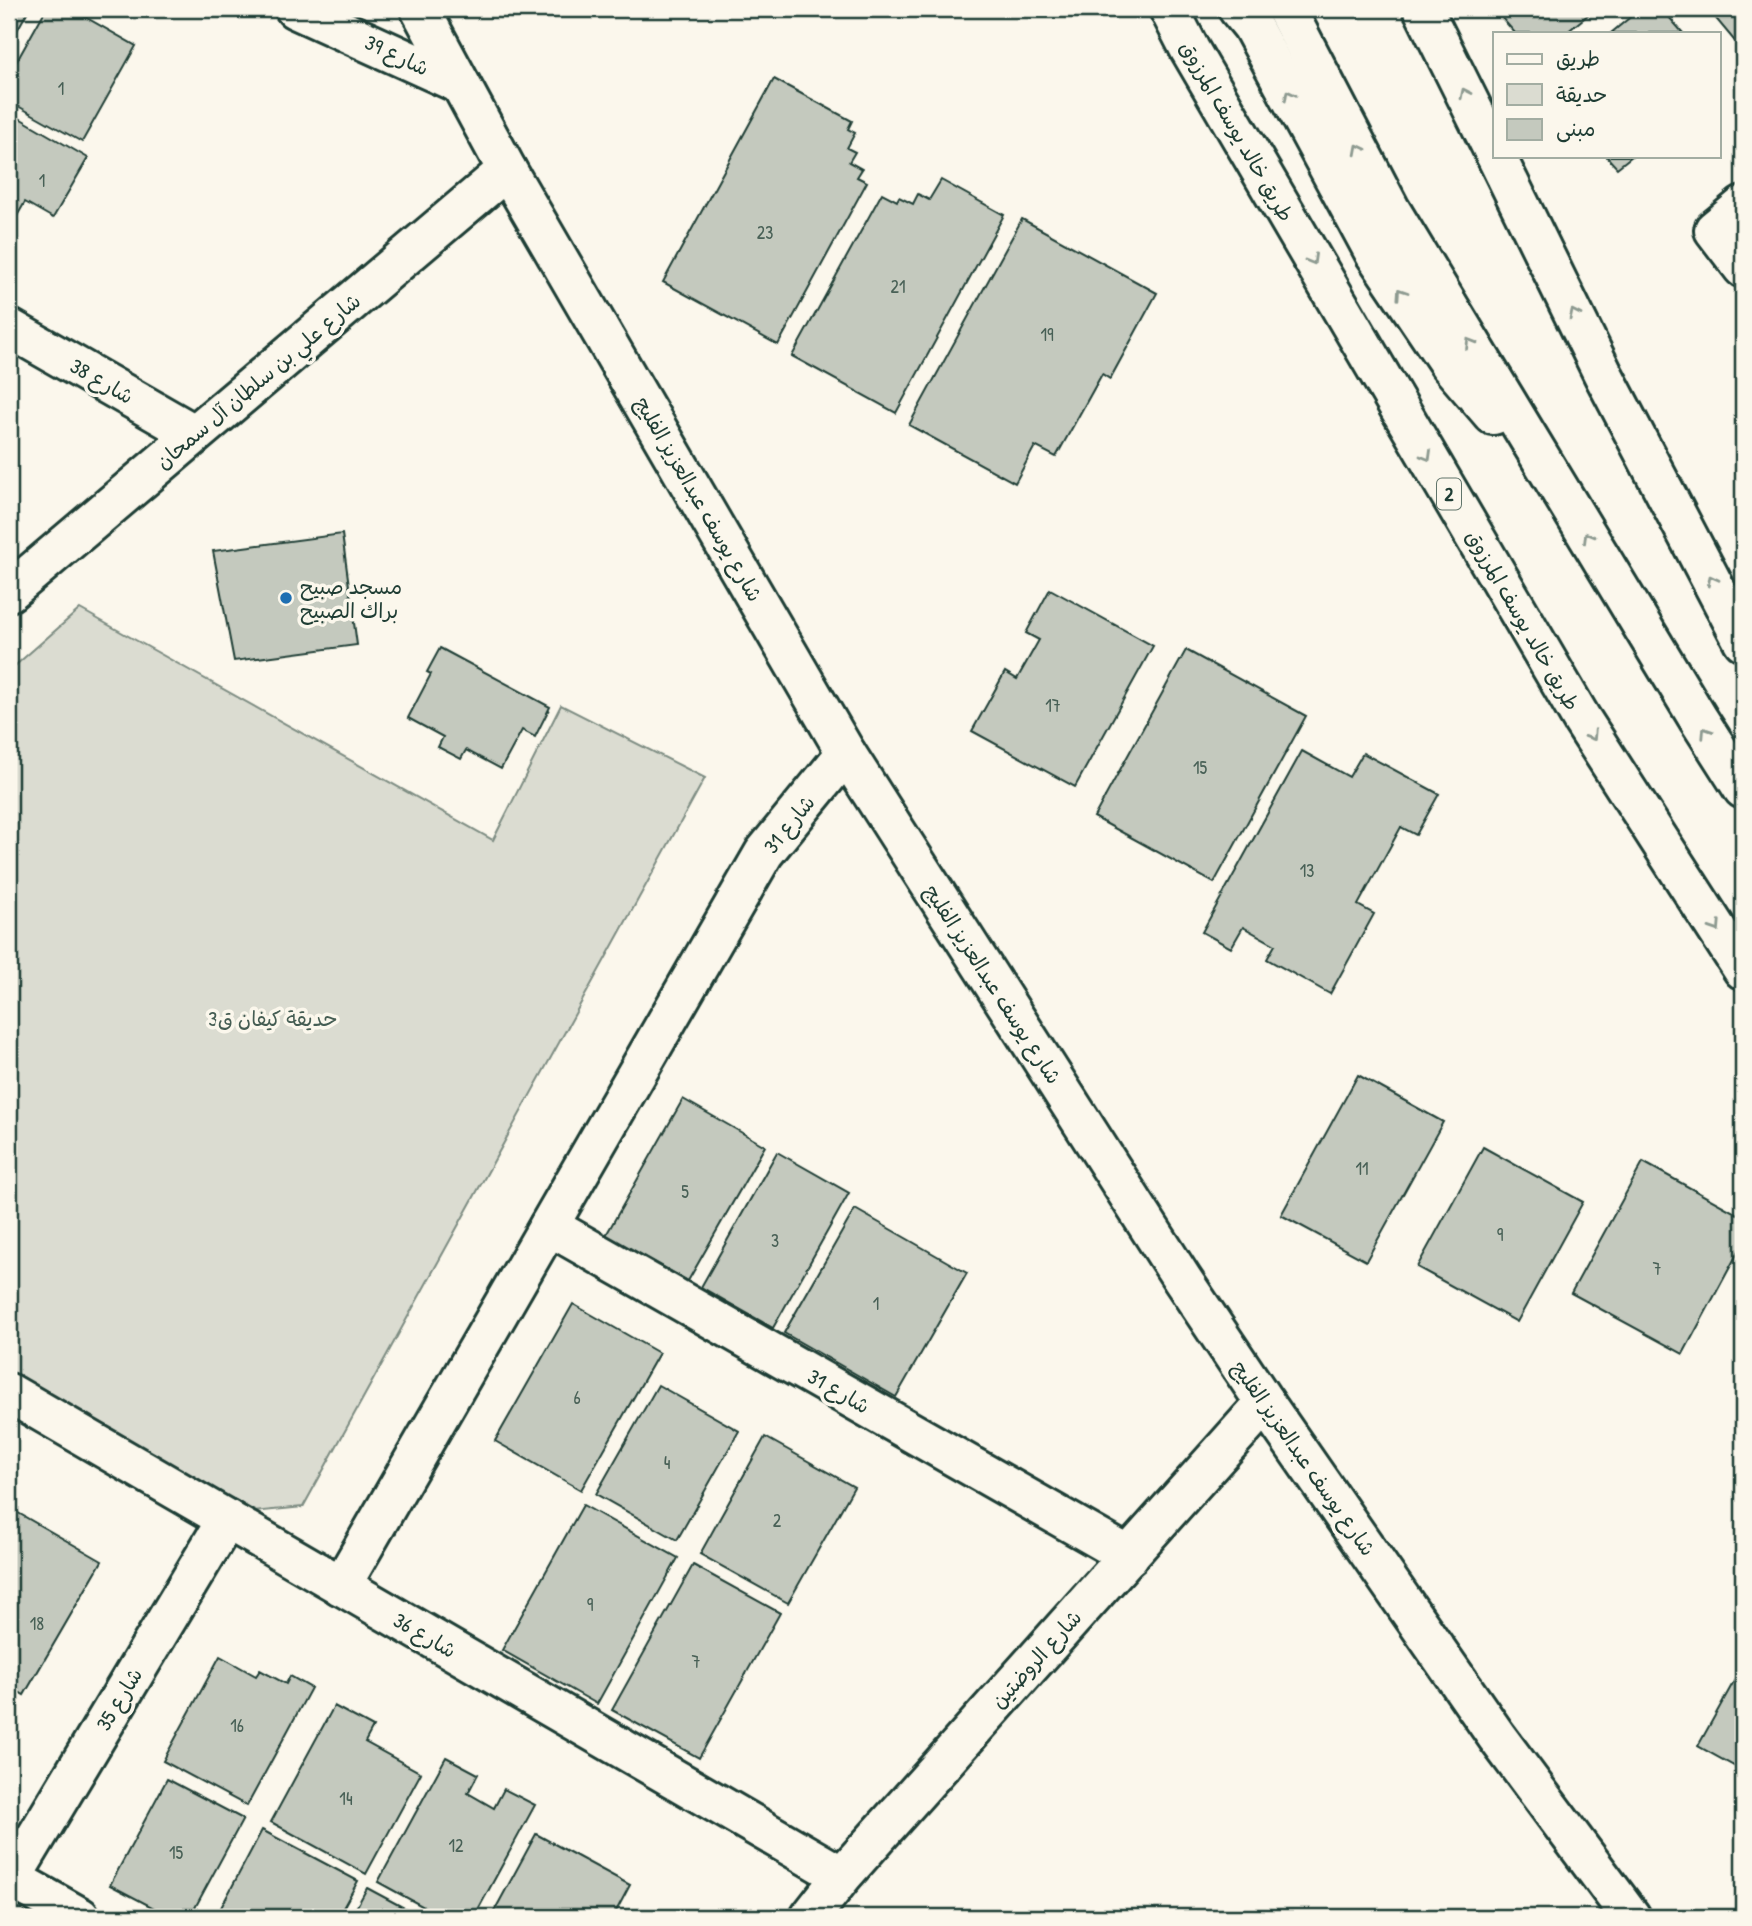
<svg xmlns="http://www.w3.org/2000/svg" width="1752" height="1926" font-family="'Patrick Hand','Playpen Sans Arabic',sans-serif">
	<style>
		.green { fill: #dbdcd1; stroke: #7d8c82; stroke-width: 2 }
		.building { fill: #c4c9be; stroke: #1f3d34; stroke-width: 2 }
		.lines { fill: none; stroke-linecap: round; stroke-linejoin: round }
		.minor-casing { stroke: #1f3d34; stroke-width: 44 }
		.primary-casing { stroke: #1f3d34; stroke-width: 44 }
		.motorway-casing { stroke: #1f3d34; stroke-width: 44 }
		.minor { stroke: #fbf7ec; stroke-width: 38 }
		.primary { stroke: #fbf7ec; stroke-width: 38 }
		.motorway { stroke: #fbf7ec; stroke-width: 38 }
		.oneway { stroke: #8d9a90 }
		.poi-dot { fill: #1f6fb2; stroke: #fbf7ec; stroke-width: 2.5 }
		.labels { text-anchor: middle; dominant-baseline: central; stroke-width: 7; stroke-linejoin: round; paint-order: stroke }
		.number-label { font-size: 18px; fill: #486056 }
		.shield { fill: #fbf7ec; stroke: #61756b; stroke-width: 2 }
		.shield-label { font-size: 19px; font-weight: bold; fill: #1f3d34 }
		.street-label { font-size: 21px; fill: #1f3d34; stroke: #fbf7ec }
		.poi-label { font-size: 21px; fill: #1f3d34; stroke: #fbf7ec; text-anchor: start }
		.park-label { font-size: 21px; fill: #455d53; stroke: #fbf7ec }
	</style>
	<rect width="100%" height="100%" fill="#fbf7ec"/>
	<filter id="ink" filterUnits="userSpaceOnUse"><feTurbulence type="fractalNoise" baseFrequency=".0143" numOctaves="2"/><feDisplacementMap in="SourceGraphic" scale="14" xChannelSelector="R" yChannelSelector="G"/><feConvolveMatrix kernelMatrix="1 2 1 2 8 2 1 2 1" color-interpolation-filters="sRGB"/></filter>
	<g filter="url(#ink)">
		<path class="green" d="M 80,609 L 493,840 L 561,705 L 705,778 L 303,1507 L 253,1512 L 9,1370 L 9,671 Z"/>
		<g class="building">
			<path d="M 9,9 L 29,9 L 9,45 Z"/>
			<path d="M 46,9 L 71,9 L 136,46 L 82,142 L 9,101 L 9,75 Z"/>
			<path d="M 1494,9 L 1595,9 L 1566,33 L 1515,33 Z"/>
			<path d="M 1640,9 L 1662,9 L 1683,33 L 1611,33 Z"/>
			<path d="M 1708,9 L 1743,9 L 1743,51 Z"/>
			<path d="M 774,79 L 852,121 L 848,129 L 855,133 L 847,148 L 855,152 L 849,162 L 862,169 L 857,177 L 867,182 L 778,345 L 663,282 Z"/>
			<path d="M 9,112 L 88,158 L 53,218 L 25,202 L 9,230 Z"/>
			<path d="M 1606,156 L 1632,156 L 1617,168 Z"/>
			<path d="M 941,180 L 1004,215 L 896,413 L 792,356 L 882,193 L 897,201 L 899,197 L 913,204 L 918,194 L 929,200 Z"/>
			<path d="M 1022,219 L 1157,293 L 1110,379 L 1102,374 L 1056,457 L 1035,446 L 1015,483 L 909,425 Z"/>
			<path d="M 342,534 L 357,645 L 234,661 L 213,551 Z"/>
			<path d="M 1050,589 L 1153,646 L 1075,787 L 972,731 L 1005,672 L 1017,679 L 1039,640 L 1026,633 Z"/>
			<path d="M 440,648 L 550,707 L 535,737 L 522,730 L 501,769 L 466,750 L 461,759 L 438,747 L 443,737 L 408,718 L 431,674 L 427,672 Z"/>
			<path d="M 1186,650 L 1306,716 L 1214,883 L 1094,817 Z"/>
			<path d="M 1302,751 L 1349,777 L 1363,753 L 1439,794 L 1416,835 L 1401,827 L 1358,905 L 1374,914 L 1330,994 L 1267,959 L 1275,945 L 1243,927 L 1231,948 L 1202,932 Z"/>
			<path d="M 1358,1075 L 1443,1122 L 1366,1261 L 1281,1215 Z"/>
			<path d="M 683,1099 L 765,1146 L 688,1281 L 606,1235 Z"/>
			<path d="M 1483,1147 L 1583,1202 L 1517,1322 L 1417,1267 Z"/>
			<path d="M 777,1152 L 849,1193 L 773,1328 L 701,1287 Z"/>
			<path d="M 1643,1162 L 1743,1217 L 1743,1243 L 1683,1354 L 1571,1293 Z"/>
			<path d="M 855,1209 L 967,1273 L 896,1397 L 784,1333 Z"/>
			<path d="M 573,1304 L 659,1353 L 581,1490 L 495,1441 Z"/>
			<path d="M 658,1385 L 739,1431 L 677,1540 L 596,1494 Z"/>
			<path d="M 765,1437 L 854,1487 L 788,1603 L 700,1554 Z"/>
			<path d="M 583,1505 L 678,1558 L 597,1704 L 502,1650 Z"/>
			<path d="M 13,1510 L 102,1561 L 24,1695 L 9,1686 L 9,1517 Z"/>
			<path d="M 693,1565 L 780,1613 L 699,1758 L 612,1710 Z"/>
			<path d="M 220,1656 L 256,1676 L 260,1670 L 286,1684 L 290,1676 L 311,1688 L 247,1806 L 163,1761 Z"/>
			<path d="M 1743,1665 L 1743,1771 L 1698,1746 Z"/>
			<path d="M 334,1706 L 373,1727 L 365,1742 L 421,1773 L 366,1874 L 271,1822 Z"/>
			<path d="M 446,1757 L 478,1774 L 468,1793 L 494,1808 L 504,1789 L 535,1805 L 474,1917 L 442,1917 L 378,1882 Z"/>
			<path d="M 167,1779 L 243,1819 L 190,1917 L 171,1917 L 110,1885 Z"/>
			<path d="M 262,1830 L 358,1881 L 338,1917 L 216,1917 Z"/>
			<path d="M 536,1834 L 630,1885 L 613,1917 L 491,1917 Z"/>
			<path d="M 367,1888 L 421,1917 L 351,1917 Z"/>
		</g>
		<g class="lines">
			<g class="minor-casing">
				<g id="minor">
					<path d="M 295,9 L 460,84"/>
					<path d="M 420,9 L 507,170 L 846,753 L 1182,1279 L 1265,1403 L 1497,1737 L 1631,1917"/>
					<path d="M 1743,206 L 1714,230 L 1743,268"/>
					<path d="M 9,328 L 194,434"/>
					<path d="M 9,592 L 507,170"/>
					<path d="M 549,1226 L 1129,1556"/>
					<path d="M 9,1393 L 842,1876"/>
					<path d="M 341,1586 L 764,853 L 846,753"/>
					<path d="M 9,1877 L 80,1917"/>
					<path d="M 11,1879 L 227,1519"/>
					<path d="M 810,1917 L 842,1876 L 1265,1403"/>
				</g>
			</g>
			<g class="primary-casing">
				<g id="primary">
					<path d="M 1169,9 L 1190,50 L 1582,720 L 1743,970"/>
					<path d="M 1238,9 L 1252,26 L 1375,254 L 1449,364 L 1493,415"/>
					<path d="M 1286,9 L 1390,209 L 1699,720 L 1743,789"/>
				</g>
			</g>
			<g class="motorway-casing">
				<g id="motorway">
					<path d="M 1423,9 L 1495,154"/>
					<path d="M 1496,156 L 1604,376 L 1743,641"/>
				</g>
			</g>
			<use href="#minor" class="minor"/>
			<use href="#primary" class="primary"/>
			<use href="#motorway" class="motorway"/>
		</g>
		<defs><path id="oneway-chevron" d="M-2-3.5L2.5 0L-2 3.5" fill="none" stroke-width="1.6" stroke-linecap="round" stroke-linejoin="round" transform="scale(1.75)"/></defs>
		<g class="oneway">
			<use href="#oneway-chevron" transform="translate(1465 93) rotate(-116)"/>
			<use href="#oneway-chevron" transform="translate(1289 95) rotate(-118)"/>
			<use href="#oneway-chevron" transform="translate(1359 149) rotate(-117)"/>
			<use href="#oneway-chevron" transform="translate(1312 260) rotate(60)"/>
			<use href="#oneway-chevron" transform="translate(1401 293) rotate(-124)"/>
			<use href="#oneway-chevron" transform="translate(1574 314) rotate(-116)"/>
			<use href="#oneway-chevron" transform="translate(1470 343) rotate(-121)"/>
			<use href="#oneway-chevron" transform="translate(1427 456) rotate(60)"/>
			<use href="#oneway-chevron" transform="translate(1588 537) rotate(-121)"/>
			<use href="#oneway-chevron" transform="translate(1712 580) rotate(-118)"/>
			<use href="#oneway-chevron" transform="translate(1706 732) rotate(-123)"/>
			<use href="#oneway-chevron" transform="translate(1592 736) rotate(57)"/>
			<use href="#oneway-chevron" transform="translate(1716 927) rotate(57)"/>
		</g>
	</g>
	<circle class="poi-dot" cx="286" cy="598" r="7"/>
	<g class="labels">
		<g class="number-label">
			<text x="61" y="88">1</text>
			<text x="42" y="180">1</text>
			<text x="765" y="232">23</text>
			<text x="898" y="286">21</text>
			<text x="1047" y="334">19</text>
			<text x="1053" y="705">17</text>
			<text x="1200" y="767">15</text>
			<text x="1307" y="870">13</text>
			<text x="1362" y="1168">11</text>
			<text x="685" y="1191">5</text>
			<text x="1500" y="1234">9</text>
			<text x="775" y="1240">3</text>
			<text x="1657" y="1268">7</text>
			<text x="876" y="1303">1</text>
			<text x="577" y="1397">6</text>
			<text x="667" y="1462">4</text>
			<text x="777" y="1520">2</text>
			<text x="590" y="1604">9</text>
			<text x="37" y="1623">18</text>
			<text x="696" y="1661">7</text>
			<text x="237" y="1725">16</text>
			<text x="346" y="1798">14</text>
			<text x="456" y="1845">12</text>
			<text x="176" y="1852">15</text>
		</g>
		<rect class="shield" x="1437" y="478.5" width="24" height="31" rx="5"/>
		<g class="shield-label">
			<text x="1449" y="494">2</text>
		</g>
		<g class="street-label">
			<text transform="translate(397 55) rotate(25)">39 شارع</text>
			<text transform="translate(1237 131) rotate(60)">طريق خالد يوسف المرزوق</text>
			<text transform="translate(102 381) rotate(30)">شارع 38</text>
			<text transform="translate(258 381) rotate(-40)">شارع علي بن سلطان آل سمحان</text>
			<text transform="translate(699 499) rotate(60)">شارع يوسف عبدالعزيز الفليج</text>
			<text transform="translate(1523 620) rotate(60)">طريق خالد يوسف المرزوق</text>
			<text transform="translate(789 824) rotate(-51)">شارع 31</text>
			<text transform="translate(993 984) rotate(57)">شارع يوسف عبدالعزيز الفليج</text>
			<text transform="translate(839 1391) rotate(30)">شارع 31</text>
			<text transform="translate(1304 1458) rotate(55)">شارع يوسف عبدالعزيز الفليج</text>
			<text transform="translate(425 1635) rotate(30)">شارع 36</text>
			<text transform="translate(1036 1659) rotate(-48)">شارع الروضتين</text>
			<text transform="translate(119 1699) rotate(-59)">شارع 35</text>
		</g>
		<g class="poi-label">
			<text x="300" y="586">مسجد صبيح<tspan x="300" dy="24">براك الصبيح</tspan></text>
		</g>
		<g class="park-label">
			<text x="273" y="1018">حديقة كيفان ق3</text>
		</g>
	</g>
	<rect width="1752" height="1926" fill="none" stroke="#fbf7ec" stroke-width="35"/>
	<rect x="18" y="18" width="1717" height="1891" fill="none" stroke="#1f3d34" stroke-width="2.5" filter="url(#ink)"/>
	<rect x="1493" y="32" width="228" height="126" fill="#fbf7ec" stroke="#a3ada2" stroke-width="2"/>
	<rect x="1507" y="54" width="35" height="10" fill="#fbf7ec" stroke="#a3ada2" stroke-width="2"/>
	<text x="1556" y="66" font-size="21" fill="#1f3d34">طريق</text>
	<rect x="1507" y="84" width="35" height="21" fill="#dbdcd1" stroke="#a3ada2" stroke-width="2"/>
	<text x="1556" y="102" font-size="21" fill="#1f3d34">حديقة</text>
	<rect x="1507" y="119" width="35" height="21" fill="#c4c9be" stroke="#a3ada2" stroke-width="2"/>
	<text x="1556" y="136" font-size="21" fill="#1f3d34">مبنى</text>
</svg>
